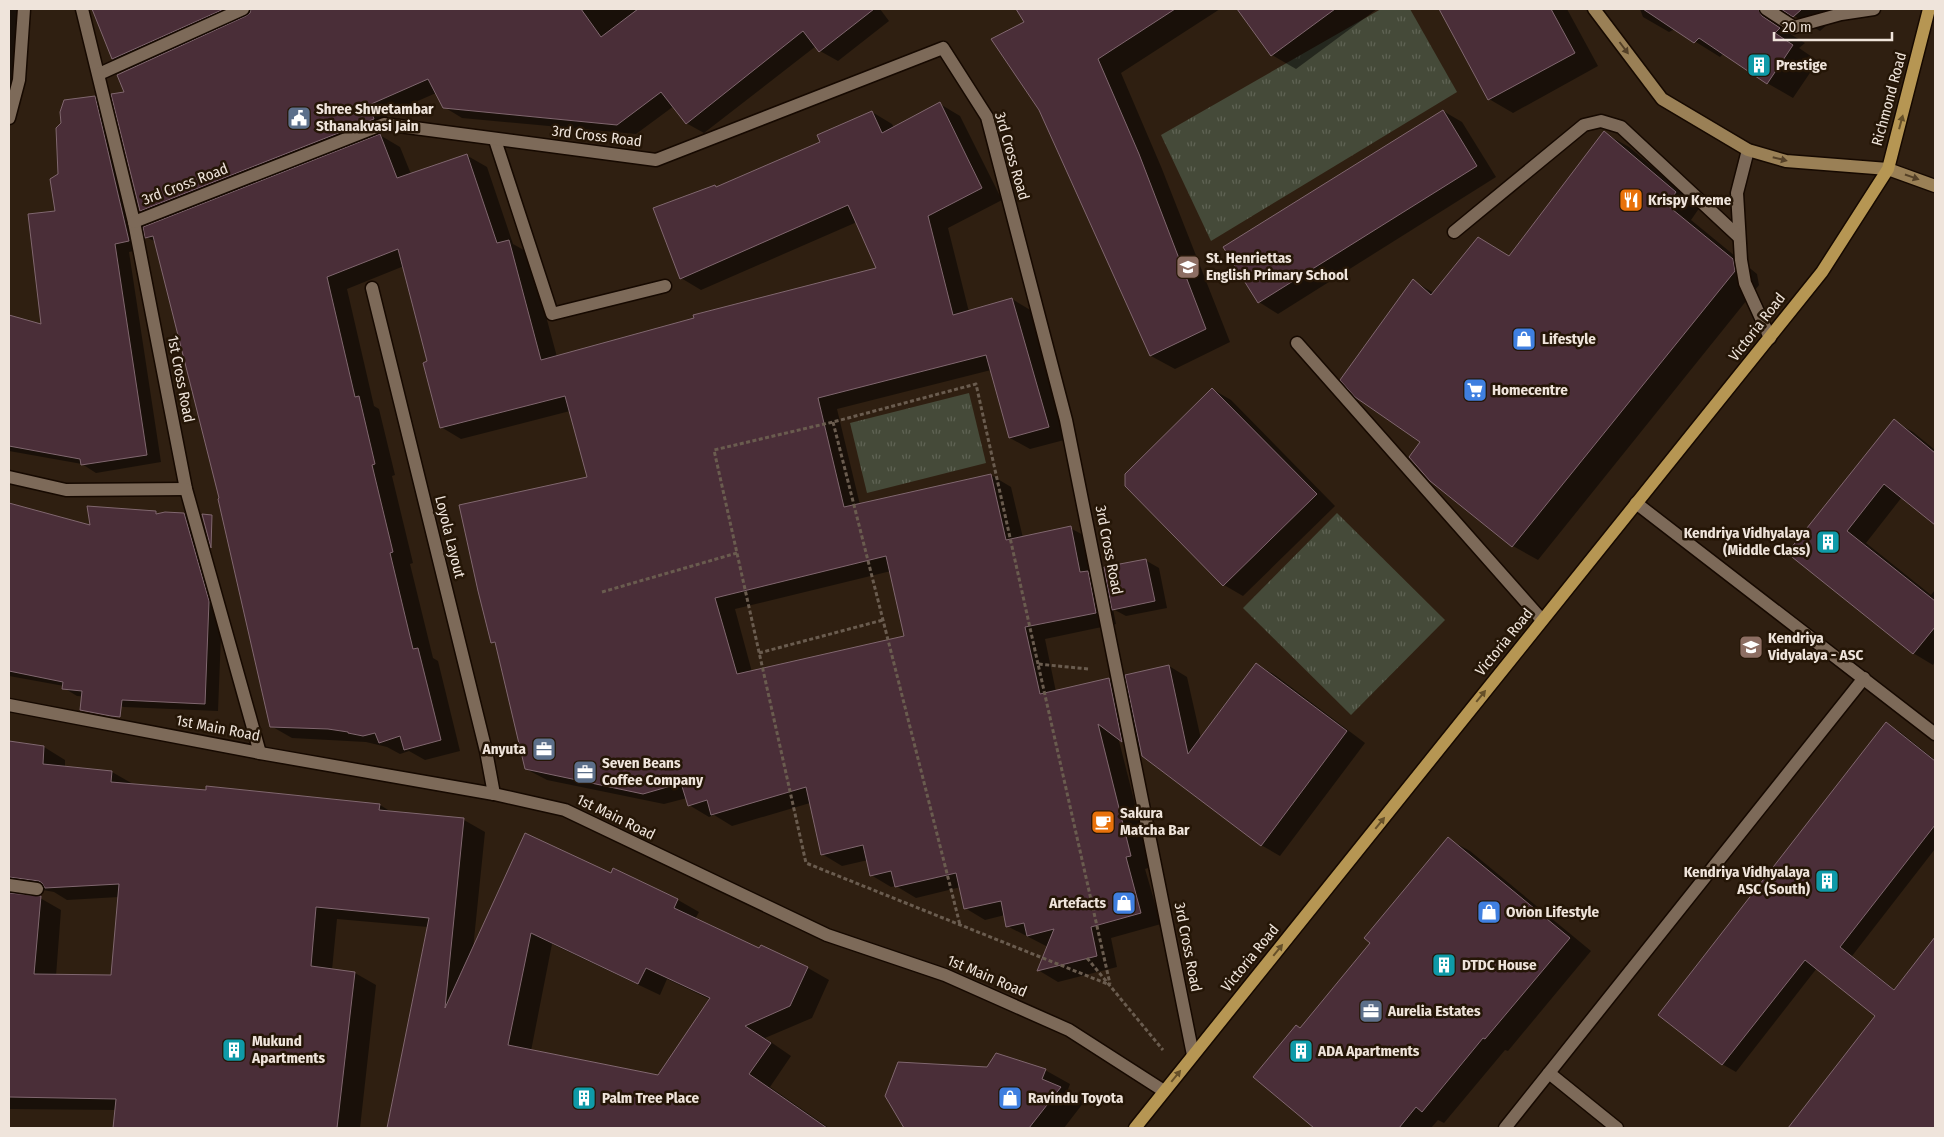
<svg xmlns="http://www.w3.org/2000/svg" width="1944" height="1137" font-family="'Fira Sans Condensed',sans-serif">
	<style>
		.park { fill: url(#park-tufts) }
		.shadow { fill: #0007; fill-rule: evenodd }
		.building { fill: #4a2e38; stroke: #80676f; fill-rule: evenodd }
		.lines { fill: none; stroke-linecap: round; stroke-linejoin: round }
		.lane-casing { stroke: #160900; stroke-width: 15 }
		.street-casing { stroke: #160900; stroke-width: 15 }
		.secondary-casing { stroke: #160900; stroke-width: 15 }
		.primary-casing { stroke: #160900; stroke-width: 15 }
		.path { stroke: #6a5c4f; stroke-width: 3; stroke-dasharray: 4 2.5; stroke-linecap: butt }
		.lane { stroke: #7d6a59; stroke-width: 12 }
		.street { stroke: #7d6a59; stroke-width: 12 }
		.secondary { stroke: #9a8056; stroke-width: 12 }
		.primary { stroke: #b69653; stroke-width: 12 }
		.oneway { fill: #544027 }
		.oneway2 { fill: #665029 }
		.labels { text-anchor: middle; dominant-baseline: central; stroke-width: 5; stroke-linejoin: round; paint-order: stroke }
		.poi-label { font-size: 15px; font-weight: bold; fill: #efe4db; stroke: #251607; text-anchor: start }
		.street-label { font-size: 15px; fill: #efe4db; stroke: #251607 }
	</style>
	<defs>
		<pattern id="park-tufts" width="24" height="20" patternUnits="userSpaceOnUse" patternTransform="scale(1.25)"><rect width="24" height="20" fill="#454a39"/><path d="M3 7l-1-3M5 7V3M7 7l1-3M15 17l-1-3M17 17v-4M19 17l1-3" fill="none" stroke="#606455"/></pattern>
	</defs>
	<rect width="100%" height="100%" fill="#2f1f11"/>
	<g class="park">
		<path d="M 1381,9 L 1410,9 L 1457,92 L 1211,241 L 1161,135 Z"/>
		<path d="M 969,393 L 986,463 L 867,493 L 850,423 Z"/>
		<path d="M 1337,513 L 1445,620 L 1351,715 L 1243,608 Z"/>
	</g>
	<g class="shadow">
		<path d="M 9,9 L 30,9 L 27,53 L 9,95 Z"/>
		<path d="M 93,9 L 880,9 L 889,21 L 838,61 L 820,51 L 816,46 L 704,133 L 686,123 L 674,106 L 636,134 L 462,118 L 444,107 L 436,93 L 386,115 L 392,129 L 378,134 L 400,147 L 411,174 L 466,155 L 487,167 L 513,244 L 529,253 L 557,357 L 878,269 L 857,222 L 701,290 L 681,278 L 715,186 L 718,188 L 822,142 L 872,112 L 892,124 L 894,128 L 940,104 L 960,116 L 1002,200 L 948,228 L 969,312 L 1012,299 L 1032,311 L 1068,439 L 1030,449 L 1010,438 L 991,370 L 837,409 L 860,505 L 991,475 L 1011,487 L 1023,538 L 1070,528 L 1091,539 L 1098,578 L 1108,584 L 1145,560 L 1159,568 L 1167,608 L 1126,616 L 1113,609 L 1116,624 L 1045,639 L 1056,692 L 1109,680 L 1130,692 L 1169,666 L 1187,677 L 1201,739 L 1257,664 L 1275,675 L 1365,743 L 1280,856 L 1261,845 L 1142,752 L 1118,737 L 1151,867 L 1145,869 L 1161,924 L 1111,938 L 1117,967 L 1058,982 L 1038,970 L 1048,947 L 1007,926 L 1005,915 L 985,920 L 965,908 L 961,887 L 916,898 L 896,886 L 891,887 L 871,875 L 868,860 L 842,866 L 822,854 L 810,803 L 732,826 L 714,815 L 709,817 L 689,805 L 687,798 L 664,804 L 547,780 L 526,769 L 497,645 L 492,642 L 588,478 L 570,411 L 461,439 L 441,427 L 429,362 L 404,266 L 347,289 L 374,406 L 379,409 L 395,475 L 392,476 L 413,563 L 410,564 L 433,658 L 438,661 L 460,751 L 425,760 L 409,751 L 400,754 L 387,747 L 366,742 L 292,738 L 271,726 L 221,499 L 156,242 L 146,237 L 161,222 L 141,210 L 126,93 L 132,70 L 113,59 ZM 891,571 L 905,637 L 752,672 L 735,609 Z"/>
		<path d="M 1017,9 L 1220,9 L 1121,73 L 1162,169 L 1230,342 L 1175,369 L 1151,356 L 1026,22 Z"/>
		<path d="M 1238,9 L 1377,9 L 1296,69 L 1272,55 Z"/>
		<path d="M 1440,9 L 1567,9 L 1598,66 L 1513,113 L 1489,99 Z"/>
		<path d="M 1640,9 L 1845,9 L 1820,31 L 1794,16 L 1789,16 L 1785,20 L 1784,28 L 1787,32 L 1805,43 L 1799,48 L 1818,61 L 1793,98 L 1767,83 L 1724,53 L 1720,57 L 1675,29 L 1669,32 L 1643,17 Z"/>
		<path d="M 95,97 L 109,105 L 143,249 L 129,252 L 161,462 L 96,473 L 82,464 L 9,451 L 9,316 L 42,326 L 57,212 L 59,174 Z"/>
		<path d="M 1443,111 L 1462,122 L 1496,177 L 1278,314 L 1259,302 Z"/>
		<path d="M 1604,133 L 1629,147 L 1700,207 L 1691,220 L 1757,274 L 1759,285 L 1538,560 L 1513,546 L 1431,480 L 1422,441 L 1413,281 L 1434,293 L 1510,257 Z"/>
		<path d="M 1212,389 L 1231,400 L 1335,506 L 1243,596 L 1224,585 L 1126,486 Z"/>
		<path d="M 1894,421 L 1913,432 L 1935,450 L 1935,524 L 1902,497 L 1866,543 L 1931,595 L 1935,590 L 1935,661 L 1933,665 L 1913,653 L 1788,553 Z"/>
		<path d="M 9,505 L 92,526 L 155,512 L 159,515 L 184,514 L 197,522 L 222,609 L 218,711 L 124,707 L 97,701 L 90,697 L 77,696 L 64,688 L 64,686 L 9,676 Z"/>
		<path d="M 1886,724 L 1899,731 L 1935,760 L 1935,849 L 1852,956 L 1895,990 L 1935,939 L 1935,1128 L 1798,1128 L 1793,1124 L 1877,1016 L 1817,968 L 1736,1072 L 1722,1064 Z"/>
		<path d="M 9,742 L 44,747 L 65,760 L 65,767 L 112,772 L 133,784 L 380,805 L 393,813 L 464,820 L 485,832 L 473,949 L 611,874 L 614,869 L 678,900 L 699,912 L 695,919 L 760,950 L 761,946 L 808,968 L 829,980 L 812,1018 L 765,1038 L 791,1056 L 770,1087 L 829,1128 L 388,1128 L 428,927 L 337,919 L 332,970 L 355,973 L 376,985 L 360,1128 L 114,1128 L 116,1110 L 9,1109 ZM 32,888 L 54,892 L 67,900 L 119,897 L 112,976 L 56,976 L 61,910 L 40,898 L 22,896 L 24,891 ZM 552,944 L 660,995 L 667,979 L 711,1000 L 659,1076 L 531,1051 Z"/>
		<path d="M 1448,839 L 1470,851 L 1591,951 L 1508,1051 L 1505,1050 L 1444,1123 L 1438,1120 L 1431,1128 L 1316,1128 L 1255,1077 L 1301,1029 L 1372,943 Z"/>
		<path d="M 1045,1070 L 1070,1084 L 1067,1092 L 1084,1102 L 1064,1128 L 905,1128 L 886,1096 Z"/>
	</g>
	<g class="building">
		<path d="M 92,9 L 224,9 L 112,59 Z"/>
		<path d="M 251,9 L 581,9 L 601,37 L 638,9 L 874,9 L 819,52 L 803,31 L 686,124 L 661,92 L 617,125 L 443,108 L 428,79 L 369,105 L 374,119 L 140,211 L 111,94 L 124,92 L 117,75 L 246,16 L 250,13 Z"/>
		<path d="M 1016,9 L 1175,9 L 1098,59 L 1139,154 L 1206,329 L 1150,356 L 1039,110 L 991,39 L 1024,22 Z"/>
		<path d="M 1237,9 L 1335,9 L 1271,56 Z"/>
		<path d="M 1439,9 L 1551,9 L 1575,53 L 1488,100 Z"/>
		<path d="M 1643,9 L 1758,9 L 1762,16 L 1780,28 L 1775,33 L 1793,45 L 1767,84 L 1699,38 L 1694,43 Z"/>
		<path d="M 1781,9 L 1802,9 L 1793,17 Z"/>
		<path d="M 95,96 L 129,241 L 115,244 L 147,455 L 81,465 L 80,459 L 9,446 L 9,315 L 41,324 L 28,214 L 55,211 L 50,179 L 58,174 L 56,128 L 61,123 L 60,112 L 64,100 Z"/>
		<path d="M 940,102 L 982,188 L 928,216 L 953,315 L 1012,298 L 1049,427 L 1009,438 L 986,355 L 818,398 L 844,507 L 991,474 L 1006,540 L 1071,526 L 1080,572 L 1088,571 L 1096,613 L 1025,627 L 1040,694 L 1109,678 L 1122,742 L 1098,724 L 1131,856 L 1126,857 L 1141,913 L 1091,927 L 1097,956 L 1037,971 L 1054,929 L 1027,936 L 1024,923 L 1006,927 L 1001,901 L 964,909 L 956,873 L 895,887 L 891,871 L 870,876 L 863,845 L 821,855 L 806,787 L 711,815 L 707,800 L 688,806 L 681,783 L 643,794 L 525,769 L 495,642 L 491,643 L 478,591 L 459,505 L 587,477 L 565,396 L 440,428 L 423,363 L 427,361 L 398,249 L 327,277 L 355,397 L 359,396 L 375,464 L 372,465 L 393,552 L 390,553 L 413,649 L 418,648 L 441,740 L 404,750 L 400,736 L 379,743 L 375,733 L 363,736 L 348,733 L 348,732 L 328,729 L 270,727 L 218,499 L 219,498 L 153,236 L 145,238 L 143,227 L 380,134 L 397,178 L 467,154 L 497,243 L 509,240 L 541,360 L 694,318 L 693,315 L 876,268 L 848,205 L 680,279 L 653,208 L 715,185 L 716,187 L 820,142 L 817,135 L 872,111 L 882,133 ZM 886,556 L 904,636 L 737,674 L 715,598 Z"/>
		<path d="M 1443,110 L 1477,166 L 1258,303 L 1223,247 Z"/>
		<path d="M 1604,131 L 1676,192 L 1667,205 L 1733,259 L 1735,271 L 1512,547 L 1430,481 L 1409,457 L 1420,442 L 1355,397 L 1340,380 L 1413,279 L 1431,295 L 1478,237 L 1509,256 Z"/>
		<path d="M 1212,388 L 1317,494 L 1223,586 L 1125,486 L 1125,474 Z"/>
		<path d="M 1894,419 L 1935,453 L 1935,525 L 1884,484 L 1847,531 L 1935,601 L 1935,627 L 1913,654 L 1787,553 Z"/>
		<path d="M 9,503 L 90,525 L 87,506 L 156,511 L 156,514 L 165,512 L 184,513 L 209,601 L 205,704 L 122,700 L 120,717 L 111,716 L 80,710 L 82,691 L 62,689 L 63,682 L 9,671 Z"/>
		<path d="M 202,514 L 212,515 L 211,548 Z"/>
		<path d="M 1146,559 L 1155,601 L 1112,610 L 1104,567 Z"/>
		<path d="M 1256,663 L 1347,731 L 1261,846 L 1142,756 L 1125,675 L 1169,665 L 1188,754 Z"/>
		<path d="M 1886,722 L 1935,761 L 1935,825 L 1840,947 L 1894,990 L 1935,937 L 1935,1128 L 1788,1128 L 1875,1016 L 1805,960 L 1722,1065 L 1658,1015 Z"/>
		<path d="M 9,741 L 44,746 L 43,764 L 112,771 L 111,782 L 206,790 L 206,786 L 380,804 L 379,810 L 464,818 L 445,1008 L 525,833 L 611,873 L 613,868 L 678,899 L 674,908 L 759,948 L 761,945 L 808,967 L 790,1006 L 745,1026 L 771,1043 L 749,1074 L 827,1128 L 387,1128 L 429,918 L 316,907 L 311,966 L 355,972 L 337,1128 L 113,1128 L 116,1099 L 9,1097 L 9,893 L 41,896 L 34,974 L 111,975 L 119,884 L 45,888 L 42,883 L 39,881 L 9,877 ZM 531,933 L 638,984 L 646,968 L 710,998 L 658,1075 L 508,1045 Z"/>
		<path d="M 1448,837 L 1570,938 L 1485,1039 L 1483,1038 L 1422,1112 L 1416,1107 L 1399,1128 L 1314,1128 L 1253,1077 L 1296,1025 L 1300,1028 L 1370,943 L 1364,938 Z"/>
		<path d="M 996,1053 L 1046,1069 L 1042,1079 L 1061,1087 L 1029,1128 L 904,1128 L 885,1096 L 898,1062 L 987,1067 Z"/>
	</g>
	<g class="lines">
		<g class="lane-casing">
			<g id="lane">
				<path d="M 1766,9 L 1794,27 L 1841,14 L 1874,9"/>
				<path d="M 1748,150 L 1737,193 L 1741,260 L 1745,283 L 1770,338"/>
				<path d="M 1454,232 L 1584,125 L 1601,121 L 1621,127 L 1739,237"/>
				<path d="M 1297,343 L 1542,620"/>
				<path d="M 1636,503 L 1935,734"/>
				<path d="M 1549,1073 L 1617,1128"/>
				<path d="M 1505,1128 L 1864,678"/>
			</g>
		</g>
		<g class="street-casing">
			<g id="street">
				<path d="M 82,9 L 134,222 L 186,489 L 260,753"/>
				<path d="M 99,74 L 243,9"/>
				<path d="M 9,118 L 19,80 L 24,9"/>
				<path d="M 495,140 L 552,314 L 665,286"/>
				<path d="M 134,222 L 384,124 L 656,160 L 943,48 L 987,117 L 1066,420 L 1193,1055"/>
				<path d="M 372,288 L 486,751 L 494,794"/>
				<path d="M 9,477 L 66,490 L 186,489"/>
				<path d="M 9,705 L 260,753 L 494,794 L 565,810 L 827,935 L 945,975 L 1069,1030 L 1164,1091"/>
				<path d="M 9,885 L 37,889"/>
			</g>
		</g>
		<g class="secondary-casing">
			<path id="secondary" d="M 1594,9 L 1662,99 L 1748,150 L 1786,161 L 1888,169 L 1935,186"/>
		</g>
		<g class="primary-casing">
			<path id="primary" d="M 1135,1128 L 1822,272 L 1888,169 L 1929,9"/>
		</g>
		<g class="path">
			<path d="M 833,422 L 960,925"/>
			<path d="M 602,592 L 737,553"/>
			<path d="M 759,653 L 883,620"/>
			<path d="M 1038,664 L 976,384 L 833,422 L 714,450 L 806,863 L 1110,985"/>
			<path d="M 1088,669 L 1038,664 L 1110,984"/>
			<path d="M 1087,958 L 1163,1050"/>
		</g>
		<use href="#lane" class="lane"/>
		<use href="#street" class="street"/>
		<use href="#secondary" class="secondary"/>
		<use href="#primary" class="primary"/>
	</g>
	<defs><path id="oneway-solid" d="M-6-.8H1V-3.2L6.5 0L1 3.2V.8H-6Z" transform="scale(1.25)"/></defs>
	<g class="oneway">
		<use href="#oneway-solid" transform="translate(1624 48) rotate(53)"/>
		<use href="#oneway-solid" transform="translate(1780 159) rotate(14)"/>
		<use href="#oneway-solid" transform="translate(1912 177) rotate(19)"/>
	</g>
	<g class="oneway2">
		<use href="#oneway-solid" transform="translate(1901 122) rotate(-75)"/>
		<use href="#oneway-solid" transform="translate(1481 696) rotate(-51)"/>
		<use href="#oneway-solid" transform="translate(1380 823) rotate(-51)"/>
		<use href="#oneway-solid" transform="translate(1278 950) rotate(-51)"/>
		<use href="#oneway-solid" transform="translate(1176 1076) rotate(-51)"/>
	</g>
	<defs>
		<g id="building-square" transform="scale(1.25)"><rect x="-9" y="-9" width="18" height="18" rx="4" fill="#0f9aa8" stroke="#251607"/><path d="M-4-6H4V6H1V3H-1V6H-4ZM-2.5-4.3h1.7v1.8h-1.7ZM.8-4.3h1.7v1.8H.8ZM-2.5-1h1.7V.8h-1.7ZM.8-1h1.7V.8H.8Z" fill="#fff"/></g>
		<g id="civic-square" transform="scale(1.25)"><rect x="-9" y="-9" width="18" height="18" rx="4" fill="#5c6f8a" stroke="#251607"/><path d="M-.6-6.5H3V-4.5H.6V-3L4-1V1h2V6H-6V1h2V-1L-.6-3ZM-1.2 2.5V6h2.4V2.5Z" fill="#fff"/></g>
		<g id="restaurant-square" transform="scale(1.25)"><rect x="-9" y="-9" width="18" height="18" rx="4" fill="#e8710a" stroke="#251607"/><path d="M-5-6h1v4h1v-4h1v4h1v-4h1v5L-1.5 .5V6h-2V.5L-5-1ZM5-6V6H3V1.5H1.5Q1.5-4 5-6Z" fill="#fff"/></g>
		<g id="school-square" transform="scale(1.25)"><rect x="-9" y="-9" width="18" height="18" rx="4" fill="#8d6e63" stroke="#251607"/><path d="M0-5L7-2L0 1L-7-2ZM-4 1L0 2.5L4 1V4Q0 6-4 4Z" fill="#fff"/></g>
		<g id="shop-square" transform="scale(1.25)"><rect x="-9" y="-9" width="18" height="18" rx="4" fill="#3f7fe0" stroke="#251607"/><path d="M-5-2.5h2.3a2.7 3.5 0 0 1 5.4 0H5L5.5 6h-11ZM-1.5-2.5h3a1.5 2.3 0 0 0-3 0Z" fill="#fff"/></g>
		<g id="supermarket-square" transform="scale(1.25)"><rect x="-9" y="-9" width="18" height="18" rx="4" fill="#3f7fe0" stroke="#251607"/><path d="M-6-5.5h2.5l.6 2H6L4.5 2H-2.5L-4.4-4H-6ZM-1.5 3.2a1.3 1.3 0 1 0 .1 0ZM3 3.2a1.3 1.3 0 1 0 .1 0Z" fill="#fff"/></g>
		<g id="office-square" transform="scale(1.25)"><rect x="-9" y="-9" width="18" height="18" rx="4" fill="#5c6f8a" stroke="#251607"/><path d="M-6-3h4V-5.5h4V-3h4V5H-6ZM-1-4.5V-3h2v-1.5ZM-6 0V1H6V0Z" fill="#fff"/></g>
		<g id="cafe-square" transform="scale(1.25)"><rect x="-9" y="-9" width="18" height="18" rx="4" fill="#e8710a" stroke="#251607"/><path d="M-5.5-4.5H6V0H3Q3 3.5 0 3.5H-2.5Q-5.5 3.5-5.5 0ZM3-3.2v2h1.7v-2ZM-6 4.5H4V6H-6Z" fill="#fff"/></g>
	</defs>
	<g fill-rule="evenodd">
		<use href="#building-square" x="1759" y="65"/>
		<use href="#civic-square" x="299" y="118"/>
		<use href="#restaurant-square" x="1631" y="200"/>
		<use href="#school-square" x="1188" y="267"/>
		<use href="#shop-square" x="1524" y="339"/>
		<use href="#supermarket-square" x="1475" y="390"/>
		<use href="#building-square" x="1828" y="542"/>
		<use href="#school-square" x="1751" y="647"/>
		<use href="#office-square" x="544" y="749"/>
		<use href="#office-square" x="585" y="772"/>
		<use href="#cafe-square" x="1103" y="822"/>
		<use href="#building-square" x="1827" y="881"/>
		<use href="#shop-square" x="1124" y="903"/>
		<use href="#shop-square" x="1489" y="912"/>
		<use href="#building-square" x="1444" y="965"/>
		<use href="#office-square" x="1371" y="1011"/>
		<use href="#building-square" x="234" y="1050"/>
		<use href="#building-square" x="1301" y="1051"/>
		<use href="#building-square" x="584" y="1098"/>
		<use href="#shop-square" x="1010" y="1098"/>
	</g>
	<g class="labels">
		<g class="poi-label">
			<text x="1776" y="65">Prestige</text>
			<text x="316" y="109">Shree Shwetambar<tspan x="316" dy="17">Sthanakvasi Jain</tspan></text>
			<text x="1648" y="200">Krispy Kreme</text>
			<text x="1206" y="258">St. Henriettas<tspan x="1206" dy="17">English Primary School</tspan></text>
			<text x="1542" y="339">Lifestyle</text>
			<text x="1492" y="390">Homecentre</text>
			<text x="1810" y="533" text-anchor="end">Kendriya Vidhyalaya<tspan x="1810" dy="17">(Middle Class)</tspan></text>
			<text x="1768" y="638">Kendriya<tspan x="1768" dy="17">Vidyalaya - ASC</tspan></text>
			<text x="526" y="749" text-anchor="end">Anyuta</text>
			<text x="602" y="763">Seven Beans<tspan x="602" dy="17">Coffee Company</tspan></text>
			<text x="1120" y="813">Sakura<tspan x="1120" dy="17">Matcha Bar</tspan></text>
			<text x="1810" y="872" text-anchor="end">Kendriya Vidhyalaya<tspan x="1810" dy="17">ASC (South)</tspan></text>
			<text x="1106" y="903" text-anchor="end">Artefacts</text>
			<text x="1506" y="912">Ovion Lifestyle</text>
			<text x="1462" y="965">DTDC House</text>
			<text x="1388" y="1011">Aurelia Estates</text>
			<text x="252" y="1041">Mukund<tspan x="252" dy="17">Apartments</tspan></text>
			<text x="1318" y="1051">ADA Apartments</text>
			<text x="602" y="1098">Palm Tree Place</text>
			<text x="1028" y="1098">Ravindu Toyota</text>
		</g>
		<g class="street-label">
			<text transform="translate(1889 99) rotate(-75)">Richmond Road</text>
			<text transform="translate(597 136) rotate(7)">3rd Cross Road</text>
			<text transform="translate(1012 156) rotate(74)">3rd Cross Road</text>
			<text transform="translate(185 184) rotate(-21)">3rd Cross Road</text>
			<text transform="translate(1757 327) rotate(-52)">Victoria Road</text>
			<text transform="translate(181 379) rotate(79)">1st Cross Road</text>
			<text transform="translate(450 537) rotate(76)">Loyola Layout</text>
			<text transform="translate(1109 550) rotate(79)">3rd Cross Road</text>
			<text transform="translate(1504 642) rotate(-51)">Victoria Road</text>
			<text transform="translate(218 728) rotate(11)">1st Main Road</text>
			<text transform="translate(616 817) rotate(26)">1st Main Road</text>
			<text transform="translate(1188 947) rotate(79)">3rd Cross Road</text>
			<text transform="translate(1250 958) rotate(-51)">Victoria Road</text>
			<text transform="translate(987 976) rotate(23)">1st Main Road</text>
		</g>
	</g>
	<rect width="1944" height="1137" fill="none" stroke="#efe4db" stroke-width="20"/>
	<path d="M1774 32v8h118v-8" fill="none" stroke="#efe4db" stroke-width="2.5"/>
	<text x="1782" y="32" font-size="15" fill="#efe4db" stroke="#251607" stroke-width="4" paint-order="stroke">20 m</text>
</svg>
